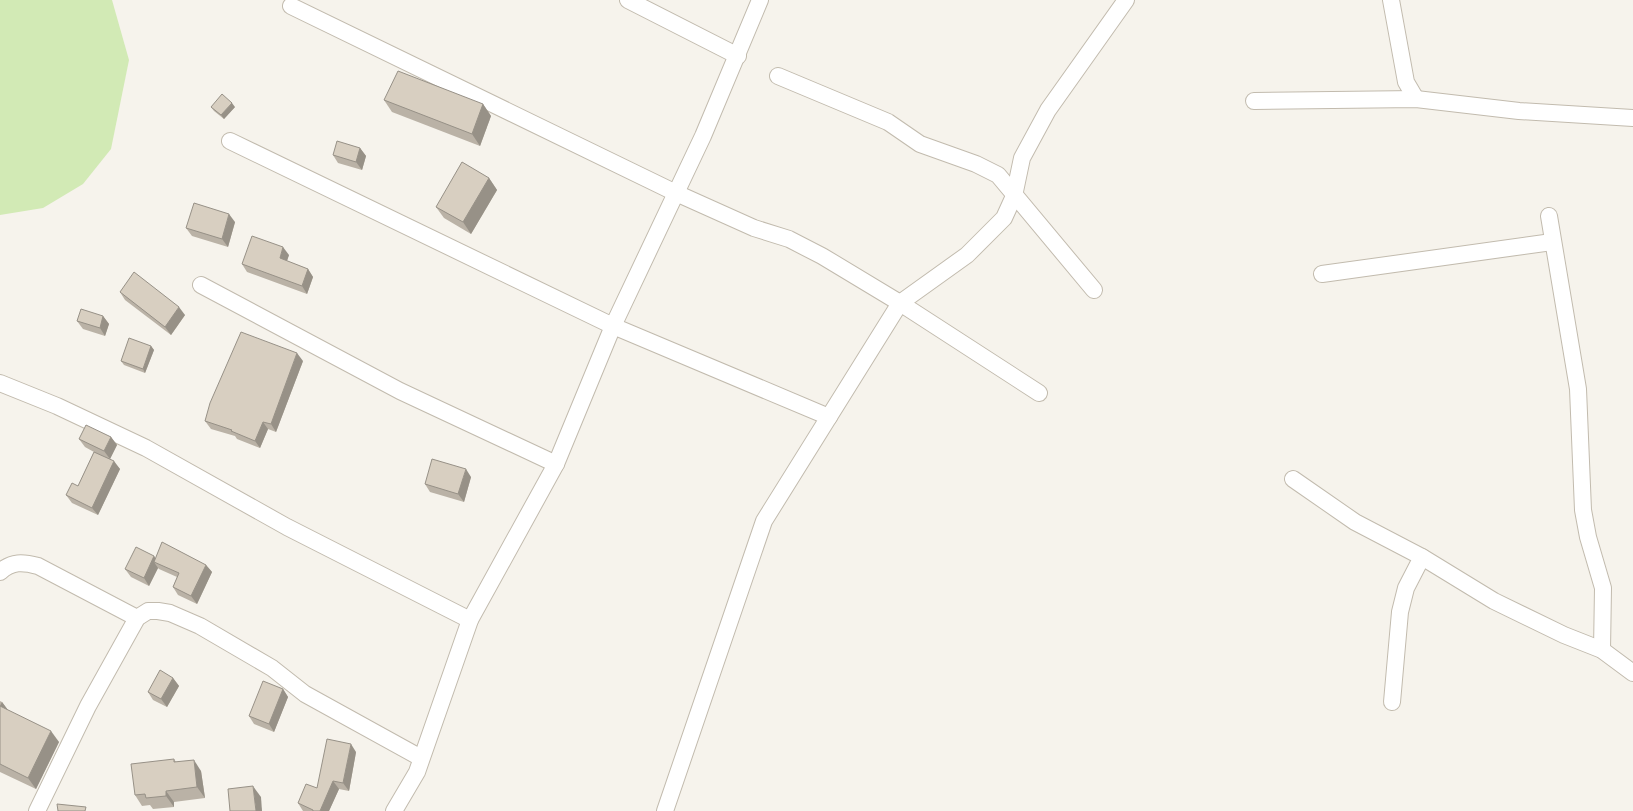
<svg xmlns="http://www.w3.org/2000/svg" width="1633" height="811" font-family="'Open Sans',sans-serif">
	<style>
		.green { fill: #d2eab5 }
		.lines { fill: none; stroke-linecap: round; stroke-linejoin: round }
		.street-casing { stroke: #c2bbae; stroke-width: 18 }
		.street { stroke: #fff; stroke-width: 16 }
		.wall { fill: #bab2a6 }
		.shaded-wall { fill: #979187 }
		.building { fill: #d8cfc1; stroke: #979187 }
	</style>
	<rect width="100%" height="100%" fill="#f6f3ec"/>
	<path class="green" d="M 0,0 L 112,0 L 129,60 L 111,149 L 83,184 L 43,208 L 0,215 Z"/>
	<g class="lines">
		<g class="street-casing">
			<g id="street">
				<path d="M 628,0 L 738,56"/>
				<path d="M 1391,0 L 1406,82 L 1416,99"/>
				<path d="M 291,6 L 676,193 L 754,228 L 789,239 L 822,256 L 900,303 L 1039,393"/>
				<path d="M 778,76 L 888,122 L 920,144 L 976,164 L 998,175 L 1094,290"/>
				<path d="M 1254,101 L 1416,99 L 1519,111 L 1633,118"/>
				<path d="M 230,141 L 613,326 L 829,417"/>
				<path d="M 1549,216 L 1578,389 L 1583,510 L 1588,537 L 1603,588 L 1602,650"/>
				<path d="M 1322,274 L 1552,242"/>
				<path d="M 201,285 L 400,391 L 556,464"/>
				<path d="M 0,383 L 57,406 L 146,448 L 287,527 L 470,620"/>
				<path d="M 1293,479 L 1355,522 L 1422,557 L 1494,601 L 1564,635 L 1602,650 L 1633,673"/>
				<path d="M 0,572 C 12,561 23,562 38,566 L 137,618"/>
				<path d="M 1392,702 L 1400,612 L 1406,588 L 1422,557"/>
				<path d="M 37,811 L 88,706 L 137,618 L 148,611 L 158,611 L 170,613 L 200,626 L 272,668 L 305,694 L 421,758"/>
				<path d="M 394,811 L 417,772 L 470,620 L 556,464 L 613,326 L 703,136 L 760,0"/>
				<path d="M 665,811 L 764,521 L 900,303 L 967,255 L 1004,218 L 1014,196 L 1022,158 L 1048,110 L 1126,0"/>
			</g>
		</g>
		<use href="#street" class="street"/>
	</g>
	<g class="wall">
		<path d="M 384,100 L 483,104 L 491,116 L 480,146 L 392,112 Z"/>
		<path d="M 211,107 L 235,107 L 224,119 L 214,111 Z"/>
		<path d="M 360,148 L 366,156 L 362,170 L 338,163 L 333,155 Z"/>
		<path d="M 489,178 L 497,190 L 471,234 L 444,218 L 436,207 Z"/>
		<path d="M 235,222 L 228,247 L 192,236 L 186,228 Z"/>
		<path d="M 289,255 L 287,261 L 308,269 L 313,277 L 307,294 L 247,272 L 242,264 Z"/>
		<path d="M 120,292 L 185,315 L 171,335 L 125,300 Z"/>
		<path d="M 103,316 L 109,324 L 105,336 L 83,329 L 77,321 Z"/>
		<path d="M 151,346 L 154,350 L 145,373 L 124,365 L 121,361 Z"/>
		<path d="M 303,361 L 276,432 L 268,429 L 260,448 L 237,439 L 235,436 L 211,429 L 205,421 Z"/>
		<path d="M 111,437 L 117,445 L 110,459 L 120,469 L 98,515 L 72,503 L 66,495 L 78,486 L 94,452 L 85,447 L 79,439 Z"/>
		<path d="M 471,477 L 464,502 L 430,492 L 425,484 Z"/>
		<path d="M 154,556 L 155,558 L 206,565 L 212,572 L 197,604 L 178,595 L 173,587 L 177,577 L 159,569 L 158,568 L 149,586 L 131,577 L 125,569 Z"/>
		<path d="M 173,678 L 179,686 L 167,707 L 153,700 L 148,692 Z"/>
		<path d="M 283,689 L 288,697 L 274,732 L 254,724 L 249,716 Z"/>
		<path d="M 0,701 L 2,702 L 8,710 L 59,742 L 36,789 L 0,772 Z"/>
		<path d="M 356,752 L 349,791 L 339,789 L 329,811 L 303,811 L 298,803 L 317,788 Z"/>
		<path d="M 174,759 L 176,762 L 201,771 L 205,798 L 174,802 L 174,807 L 153,809 L 150,805 L 142,806 L 135,795 Z"/>
	</g>
	<g class="shaded-wall">
		<path d="M 232,103 L 235,107 L 224,119 L 221,115 Z"/>
		<path d="M 483,104 L 491,116 L 480,146 L 472,134 Z"/>
		<path d="M 360,148 L 366,156 L 362,170 L 356,162 Z"/>
		<path d="M 489,178 L 497,190 L 471,234 L 463,222 Z"/>
		<path d="M 229,214 L 235,222 L 228,247 L 222,239 Z"/>
		<path d="M 283,247 L 289,255 L 285,266 L 280,258 Z"/>
		<path d="M 308,269 L 313,277 L 307,294 L 302,286 Z"/>
		<path d="M 179,307 L 185,315 L 171,335 L 165,327 Z"/>
		<path d="M 103,316 L 109,324 L 105,336 L 100,328 Z"/>
		<path d="M 151,346 L 154,350 L 145,373 L 143,369 Z"/>
		<path d="M 297,353 L 303,361 L 276,432 L 271,424 Z"/>
		<path d="M 263,422 L 268,429 L 260,448 L 255,441 Z"/>
		<path d="M 111,437 L 117,445 L 110,459 L 104,451 Z"/>
		<path d="M 114,461 L 120,469 L 98,515 L 92,508 Z"/>
		<path d="M 466,469 L 471,477 L 464,502 L 458,494 Z"/>
		<path d="M 154,556 L 159,564 L 154,562 L 158,568 L 149,586 L 144,578 Z"/>
		<path d="M 206,565 L 212,572 L 197,604 L 191,596 Z"/>
		<path d="M 173,678 L 179,686 L 167,707 L 161,699 Z"/>
		<path d="M 283,689 L 288,697 L 274,732 L 269,724 Z"/>
		<path d="M 2,702 L 10,713 L 0,706 Z"/>
		<path d="M 51,731 L 59,742 L 36,789 L 28,778 Z"/>
		<path d="M 351,744 L 356,752 L 349,791 L 343,783 Z"/>
		<path d="M 194,760 L 201,771 L 205,798 L 197,787 Z"/>
		<path d="M 333,781 L 339,789 L 329,811 L 320,811 Z"/>
		<path d="M 253,786 L 261,797 L 262,811 L 256,811 Z"/>
		<path d="M 166,791 L 174,802 L 174,807 L 166,796 Z"/>
	</g>
	<g class="building">
		<path d="M 398,71 L 483,104 L 472,134 L 384,100 Z"/>
		<path d="M 222,94 L 232,103 L 221,115 L 211,107 Z"/>
		<path d="M 337,141 L 360,148 L 356,162 L 333,155 Z"/>
		<path d="M 462,162 L 489,178 L 463,222 L 436,207 Z"/>
		<path d="M 194,203 L 229,214 L 222,239 L 186,228 Z"/>
		<path d="M 252,236 L 283,247 L 280,258 L 308,269 L 302,286 L 242,264 Z"/>
		<path d="M 134,272 L 179,307 L 165,327 L 120,292 Z"/>
		<path d="M 81,309 L 103,316 L 100,328 L 77,321 Z"/>
		<path d="M 241,332 L 297,353 L 271,424 L 263,422 L 255,441 L 231,431 L 232,430 L 205,421 L 210,403 Z"/>
		<path d="M 129,338 L 151,346 L 143,369 L 121,361 Z"/>
		<path d="M 86,425 L 111,437 L 104,451 L 79,439 Z"/>
		<path d="M 94,452 L 114,461 L 92,508 L 66,495 L 72,483 L 78,486 Z"/>
		<path d="M 432,459 L 466,469 L 458,494 L 425,484 Z"/>
		<path d="M 162,542 L 206,565 L 191,596 L 173,587 L 179,573 L 154,562 Z"/>
		<path d="M 136,547 L 154,556 L 144,578 L 125,569 Z"/>
		<path d="M 160,670 L 173,678 L 161,699 L 148,692 Z"/>
		<path d="M 263,681 L 283,689 L 269,724 L 249,716 Z"/>
		<path d="M 0,706 L 51,731 L 28,778 L 0,764 Z"/>
		<path d="M 327,739 L 351,744 L 343,783 L 333,781 L 320,811 L 313,811 L 313,810 L 298,803 L 306,784 L 317,788 Z"/>
		<path d="M 174,759 L 174,762 L 194,760 L 197,787 L 166,791 L 166,796 L 146,798 L 145,794 L 135,795 L 131,764 Z"/>
		<path d="M 253,786 L 256,811 L 230,811 L 228,789 Z"/>
		<path d="M 57,804 L 86,807 L 85,811 L 58,811 Z"/>
	</g>
</svg>
